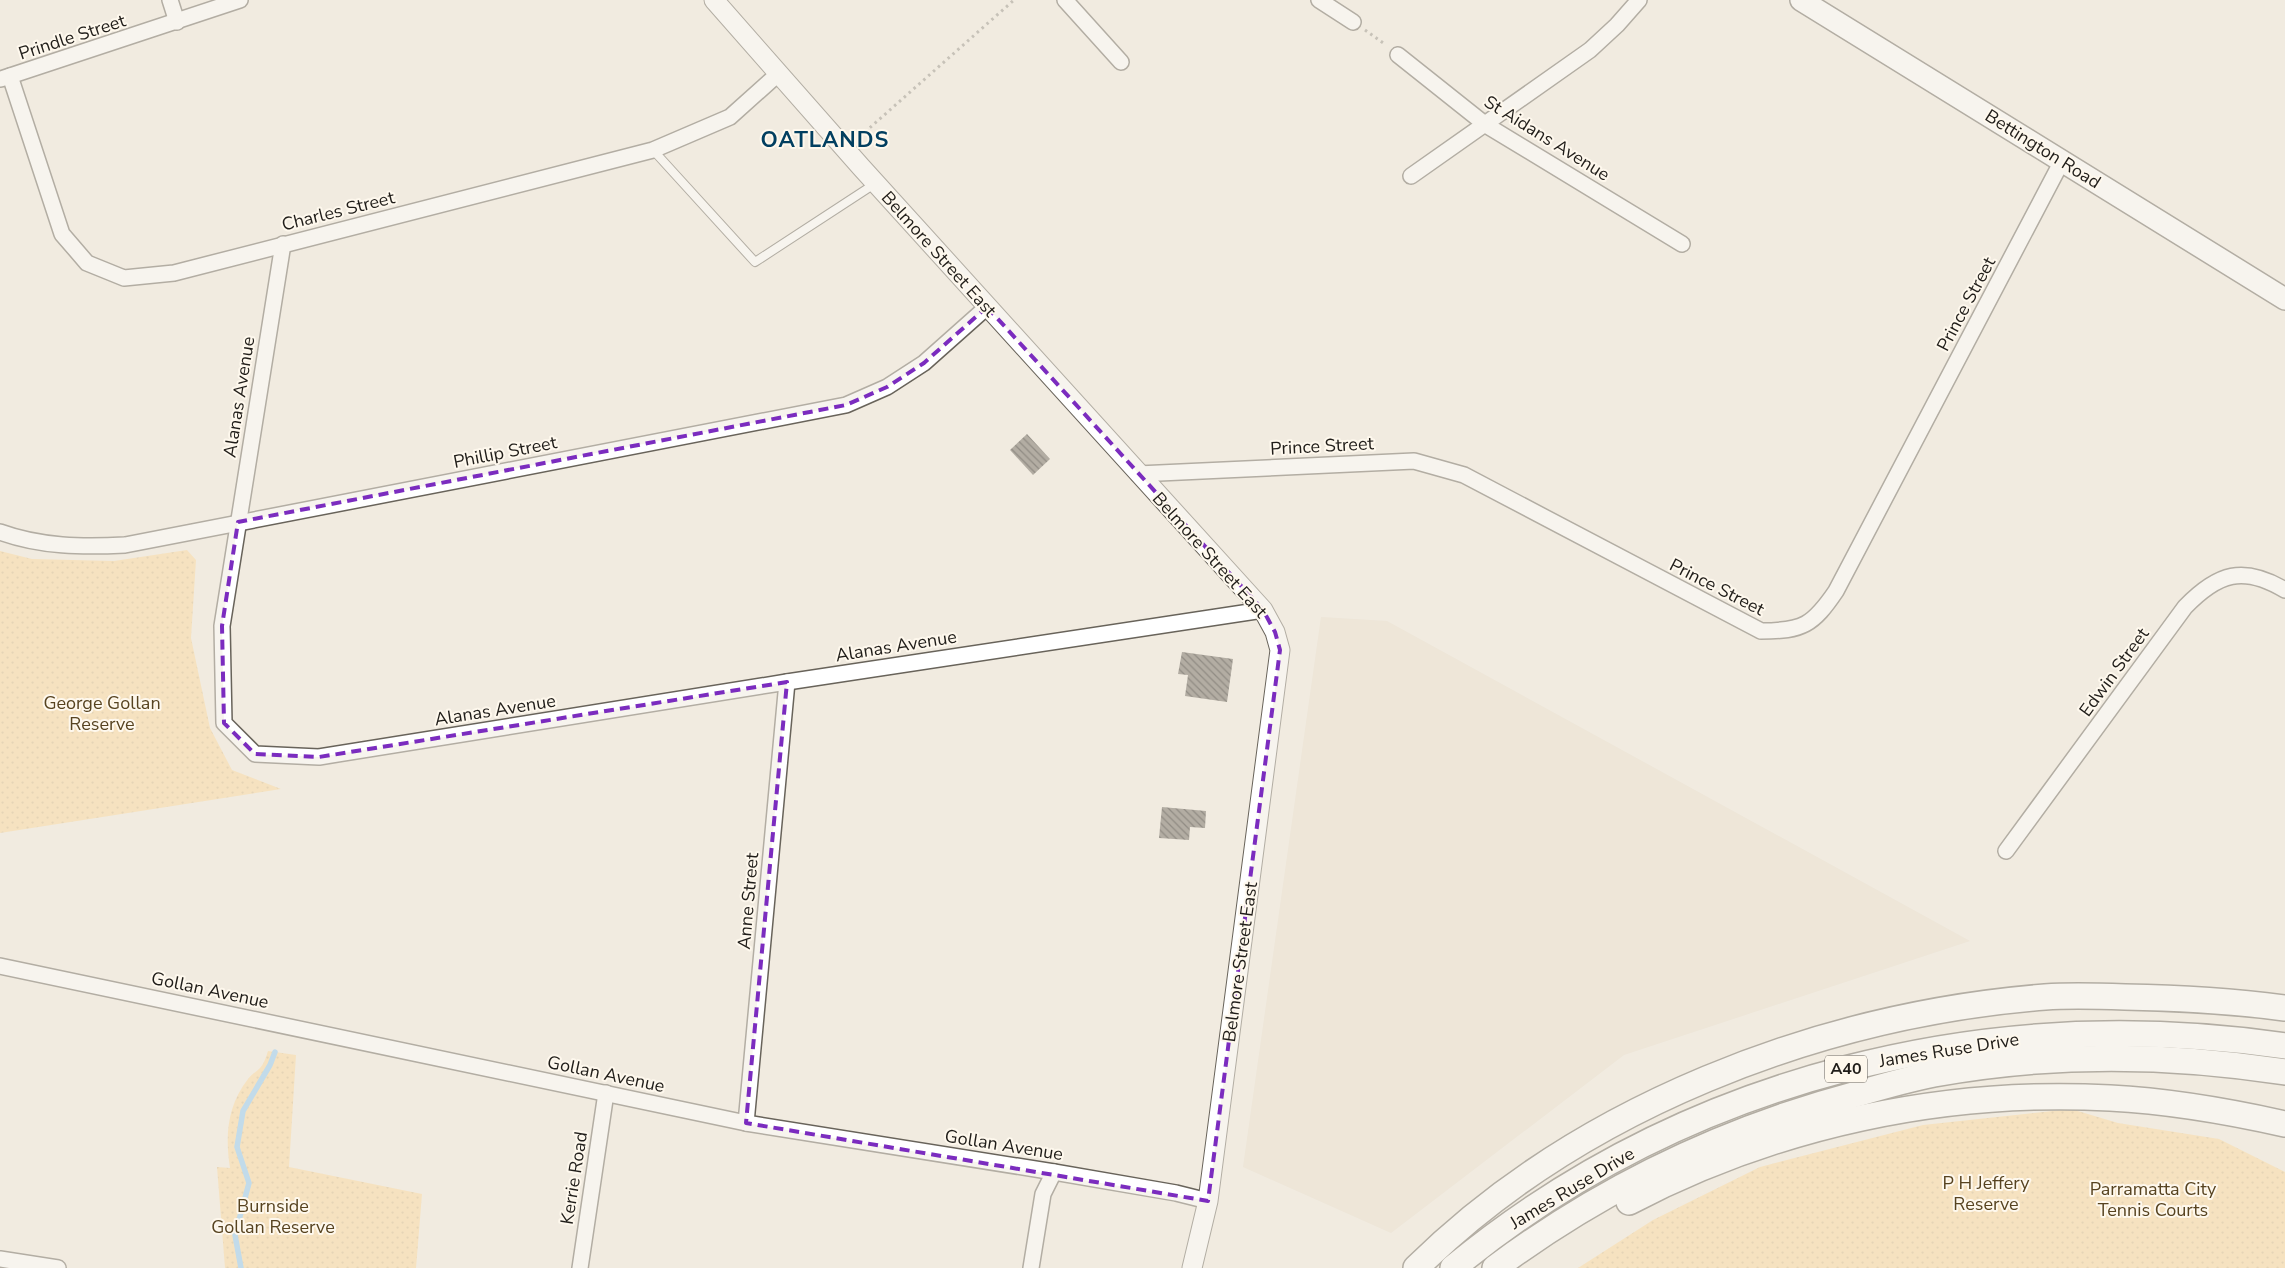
<svg xmlns="http://www.w3.org/2000/svg" width="2285" height="1268" font-family="'Nunito Sans',sans-serif">
	<style>
		.built { fill: #eadfce }
		.park { fill: url(#park-dots) }
		.lines { fill: none; stroke-linecap: round; stroke-linejoin: round }
		.stream { stroke: #89c8f6; stroke-width: 5.5 }
		.building { fill: url(#building-back-hatch) }
		.service-casing { stroke: #68635a; stroke-width: 10 }
		.minor-casing { stroke: #68635a; stroke-width: 18 }
		.tertiary-casing { stroke: #68635a; stroke-width: 21 }
		.secondary-casing { stroke: #68635a; stroke-width: 24 }
		.trunk-casing { stroke: #68635a; stroke-width: 28 }
		.path { stroke: #959088; stroke-width: 3; stroke-dasharray: 2.5 4; stroke-linecap: butt }
		.service { stroke: #fff; stroke-width: 8 }
		.minor { stroke: #fff; stroke-width: 15 }
		.tertiary { stroke: #fff; stroke-width: 19 }
		.secondary { stroke: #fff; stroke-width: 21 }
		.trunk { stroke: #fff; stroke-width: 25 }
		.marked { fill: none; stroke: #7b2cbf; stroke-width: 4; stroke-dasharray: 10 6; stroke-linejoin: round }
		.labels { text-anchor: middle; dominant-baseline: central; stroke-width: 4; stroke-linejoin: round; paint-order: stroke }
		.shield { fill: #fef8ed; stroke: #635f59; stroke-width: 1 }
		.shield-label { font-size: 16px; font-weight: bold; fill: #201d19 }
		.street-label { font-size: 18px; fill: #201d19; stroke: #fef8ed }
		.park-label { font-size: 18px; fill: #574320; stroke: #fef8ed }
		.district-label { font-size: 22px; font-weight: bold; letter-spacing: 1px; fill: #023f60; stroke: #fef8ed }
	</style>
	<defs>
		<pattern id="park-dots" width="8" height="8" patternUnits="userSpaceOnUse" patternTransform="scale(1.25)"><rect width="8" height="8" fill="#fdd89a"/><path d="M2 2h.1M6 6h.1" fill="none" stroke="#d9b984" stroke-width="1.8" stroke-linecap="round"/></pattern>
		<pattern id="building-back-hatch" width="6" height="6" patternUnits="userSpaceOnUse" patternTransform="scale(1.25)"><rect width="6" height="6" fill="#b3ada3"/><path d="M-1 5l2 2M0 0l6 6M5-1l2 2" fill="none" stroke="#918c84"/></pattern>
	</defs>
	<rect width="100%" height="100%" fill="#f1ebe0"/>
	<path class="built" d="M 1321,617 L 1387,621 L 1970,941 L 1624,1055 L 1391,1233 L 1243,1167 Z"/>
	<g class="park">
		<path d="M 187,550 L 196,560 L 191,638 L 210,728 L 232,770 L 281,789 L 0,833 L 0,551 L 32,559 L 114,561 Z"/>
		<path d="M 268,1051 L 296,1055 L 289,1167 L 422,1194 L 416,1268 L 225,1268 L 217,1167 L 230,1168 C 225,1136 227,1106 248,1079 C 251,1075 256,1072 260,1068 C 264,1064 266,1057 268,1051 Z"/>
		<path d="M 2071,1109 L 2118,1123 L 2219,1139 L 2285,1172 L 2285,1268 L 1578,1268 L 1653,1220 L 1760,1167 L 1923,1125 Z"/>
	</g>
	<g class="lines">
		<path class="stream" d="M 241,1268 L 235,1235 L 249,1183 L 237,1147 L 243,1111 L 270,1065 L 275,1052"/>
	</g>
	<g class="building">
		<path d="M 1027,434 L 1050,459 L 1033,475 L 1010,450 Z"/>
		<path d="M 1182,652 L 1233,659 L 1227,702 L 1185,696 L 1188,675 L 1178,674 Z"/>
		<path d="M 1162,807 L 1206,811 L 1205,828 L 1190,827 L 1189,840 L 1159,838 Z"/>
	</g>
	<g class="lines">
		<g class="service-casing">
			<path id="service" d="M 653,150 L 755,262 L 876,183"/>
		</g>
		<g class="minor-casing">
			<g id="minor">
				<path d="M 170,0 L 177,22"/>
				<path d="M 1065,0 L 1121,62"/>
				<path d="M 1319,0 L 1353,22"/>
				<path d="M 1398,55 L 1486,125 L 1682,244"/>
				<path d="M 10,76 L 62,234 L 87,263 L 124,278 L 174,273 L 653,150 L 730,117 L 778,74"/>
				<path d="M 1,79 L 240,0"/>
				<path d="M 1411,176 L 1590,50 L 1617,25 L 1639,0"/>
				<path d="M 283,244 L 222,626 L 224,723 L 255,754 L 319,757 L 787,682 L 1263,610"/>
				<path d="M 1138,474 L 1414,461 L 1464,475 L 1761,631 C 1803,631 1813,625 1836,591 L 2062,161"/>
				<path d="M 0,532 C 41,547 83,547 125,545 L 846,405 L 887,387 L 924,363 L 987,307"/>
				<path d="M 2006,851 L 2185,607 C 2218,573 2243,565 2285,590"/>
				<path d="M 0,966 L 746,1123 L 1054,1172 L 1176,1193 L 1208,1201"/>
				<path d="M 746,1123 L 787,682"/>
				<path d="M 0,1259 L 58,1268"/>
				<path d="M 580,1268 L 606,1093"/>
				<path d="M 1031,1268 L 1043,1194 L 1054,1172"/>
			</g>
		</g>
		<g class="tertiary-casing">
			<path id="tertiary" d="M 714,0 L 861,167 L 1263,610 L 1275,632 L 1280,650 L 1208,1201 L 1192,1268"/>
		</g>
		<g class="secondary-casing">
			<path id="secondary" d="M 1801,0 L 2285,299"/>
		</g>
		<g class="trunk-casing">
			<g id="trunk">
				<path d="M 1629,1202 C 1776,1125 1944,1089 2110,1098 C 2169,1101 2227,1111 2285,1124"/>
				<path d="M 1416,1268 C 1579,1107 1819,1015 2045,997 C 2071,995 2099,996 2125,997 C 2179,998 2232,1001 2285,1008"/>
				<path d="M 1453,1268 C 1686,1076 1989,1003 2285,1046"/>
				<path d="M 1495,1268 C 1605,1186 1728,1128 1860,1093 C 1884,1086 1909,1079 1934,1074 C 2049,1053 2169,1054 2285,1072"/>
			</g>
		</g>
		<g class="path">
			<path d="M 1365,30 L 1386,45"/>
			<path d="M 865,132 L 1014,0"/>
		</g>
		<use href="#service" class="service"/>
		<use href="#minor" class="minor"/>
		<use href="#tertiary" class="tertiary"/>
		<use href="#secondary" class="secondary"/>
		<use href="#trunk" class="trunk"/>
	</g>
	<path d="M0 0H2285V1268H0ZM 987,307 L 1263,610 L 1275,632 L 1280,650 L 1208,1201 L 746,1123 L 787,682 L 319,757 L 255,754 L 224,723 L 222,626 L 238,522 L 846,405 L 887,387 L 924,363 Z" fill="#f1ebe0" fill-opacity=".55" fill-rule="evenodd"/>
	<path class="marked" d="M 987,307 L 1263,610 L 1275,632 L 1280,650 L 1208,1201 L 746,1123 L 787,682 L 319,757 L 255,754 L 224,723 L 222,626 L 238,522 L 846,405 L 887,387 L 924,363 Z"/>
	<g class="labels">
		<rect class="shield" x="1825" y="1055.5" width="42" height="27" rx="4"/>
		<g class="shield-label">
			<text x="1846" y="1069">A40</text>
		</g>
		<g class="street-label">
			<text transform="translate(72 37) rotate(-18)">Prindle Street</text>
			<text transform="translate(1547 138) rotate(32)">St Aidans Avenue</text>
			<text transform="translate(2043 149) rotate(32)">Bettington Road</text>
			<text transform="translate(338 211) rotate(-14)">Charles Street</text>
			<text transform="translate(939 254) rotate(48)">Belmore Street East</text>
			<text transform="translate(1966 304) rotate(-62)">Prince Street</text>
			<text transform="translate(239 397) rotate(-81)">Alanas Avenue</text>
			<text transform="translate(1322 446) rotate(-3)">Prince Street</text>
			<text transform="translate(505 452) rotate(-11)">Phillip Street</text>
			<text transform="translate(1210 555) rotate(48)">Belmore Street East</text>
			<text transform="translate(1717 587) rotate(27)">Prince Street</text>
			<text transform="translate(896 646) rotate(-9)">Alanas Avenue</text>
			<text transform="translate(2114 672) rotate(-54)">Edwin Street</text>
			<text transform="translate(495 710) rotate(-9)">Alanas Avenue</text>
			<text transform="translate(748 901) rotate(-85)">Anne Street</text>
			<text transform="translate(1240 962) rotate(-82)">Belmore Street East</text>
			<text transform="translate(210 990) rotate(12)">Gollan Avenue</text>
			<text transform="translate(1949 1050) rotate(-9)">James Ruse Drive</text>
			<text transform="translate(606 1074) rotate(12)">Gollan Avenue</text>
			<text transform="translate(1004 1145) rotate(9)">Gollan Avenue</text>
			<text transform="translate(574 1178) rotate(-81)">Kerrie Road</text>
			<text transform="translate(1572 1188) rotate(-31)">James Ruse Drive</text>
		</g>
		<g class="park-label">
			<text x="102" y="703">George Gollan<tspan x="102" dy="21">Reserve</tspan></text>
			<text x="1986" y="1183">P H Jeffery<tspan x="1986" dy="21">Reserve</tspan></text>
			<text x="2153" y="1189">Parramatta City<tspan x="2153" dy="21">Tennis Courts</tspan></text>
			<text x="273" y="1206">Burnside<tspan x="273" dy="21">Gollan Reserve</tspan></text>
		</g>
		<g class="district-label">
			<text x="825" y="140">OATLANDS</text>
		</g>
	</g>
</svg>
